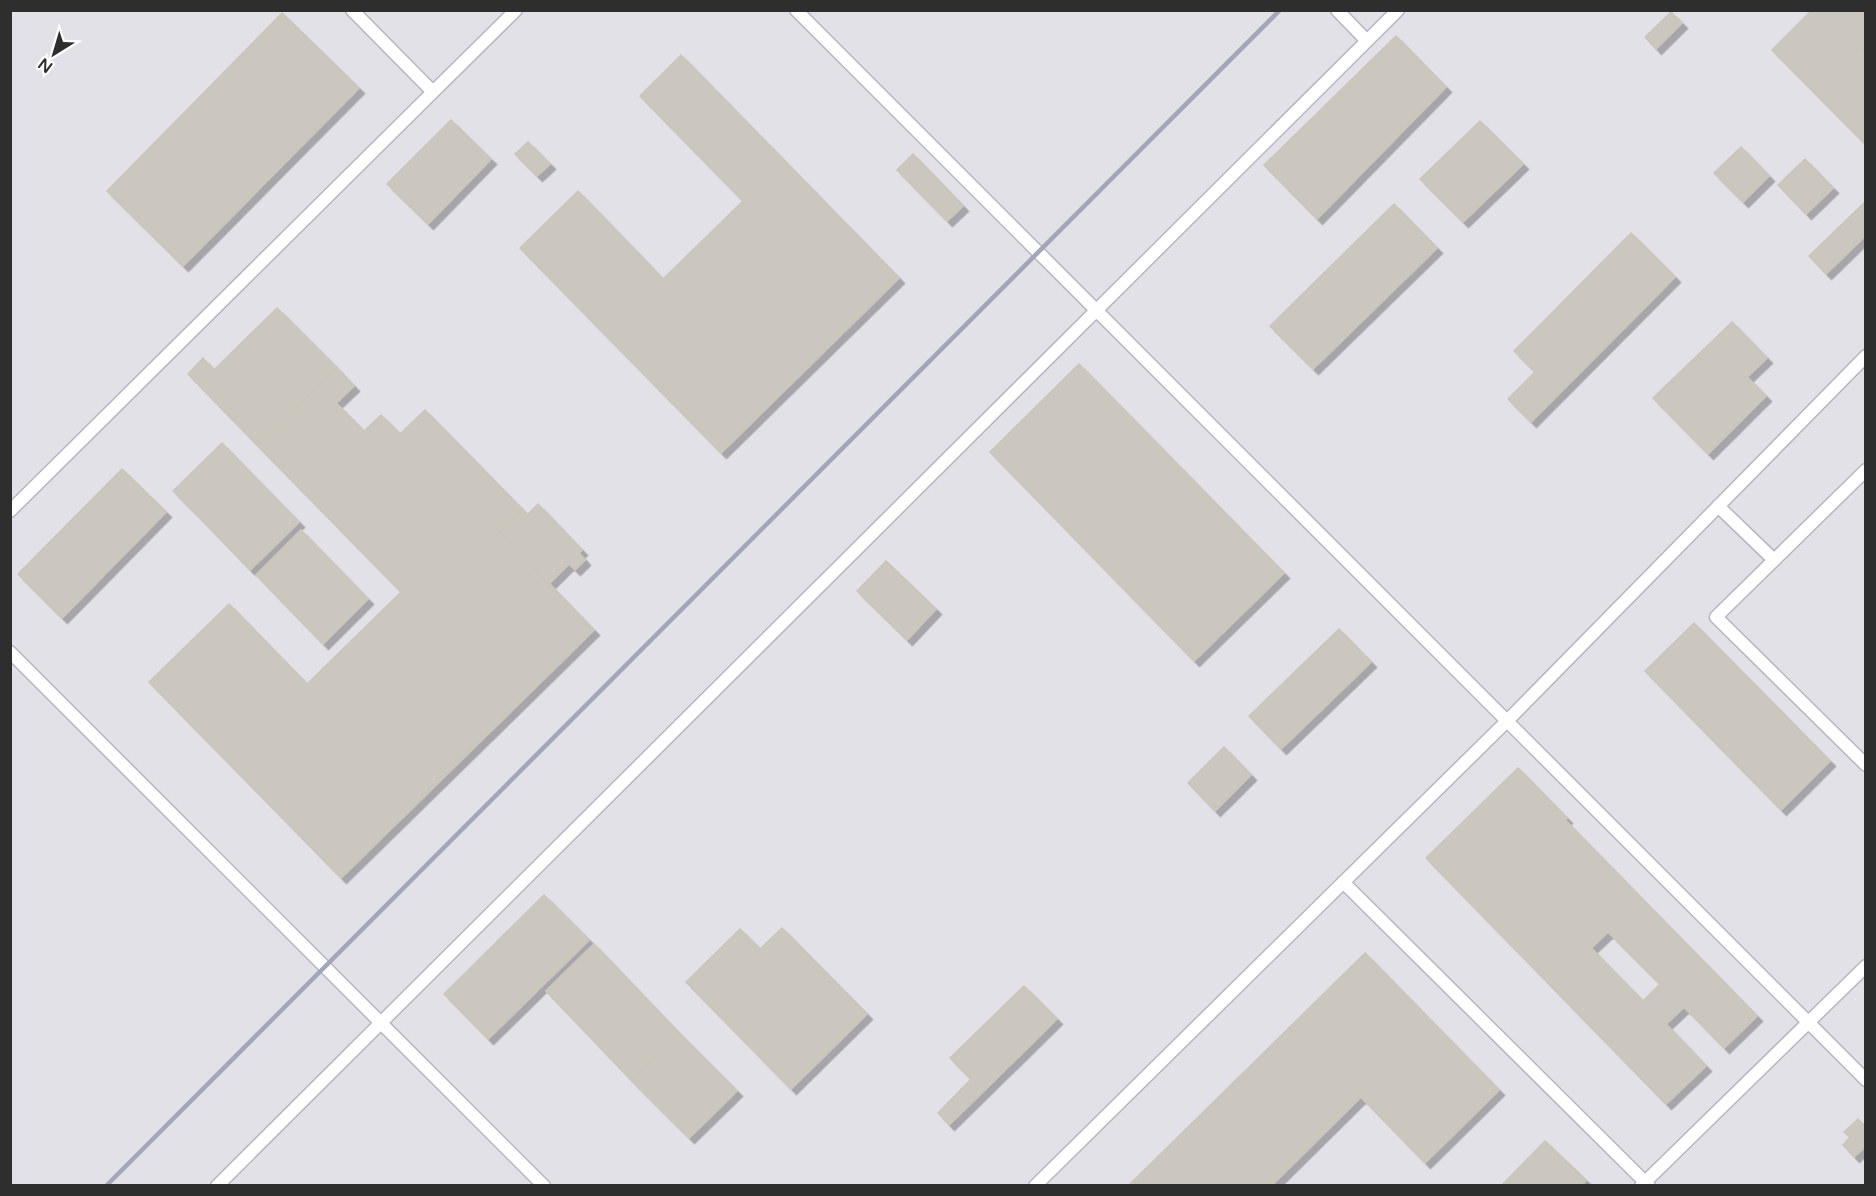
<svg xmlns="http://www.w3.org/2000/svg" width="1876" height="1196" font-family="'Varela Round',sans-serif">
  <defs>
    <filter id="shadow"><feDropShadow dx="5.5" dy="5.5" stdDeviation="0" flood-color="#0004"/></filter>
  </defs>
  <rect width="100%" height="100%" fill="#efe9e1"/>
  <path fill="#e3e1e8" d="M 11,11 L 1865,11 L 1865,1185 L 11,1185 Z"/>
  <path fill="#cbc7bf" stroke="#cbc5ba" stroke-width="1.5" fill-rule="evenodd" filter="url(#shadow)" d="M 1812,10 L 1866,10 L 1866,46 L 1862,50 L 1866,53 L 1866,145 L 1772,50 Z
    M 1671,12 L 1682,23 L 1656,49 L 1645,37 Z
    M 282,13 L 359,88 L 183,266 L 107,191 Z
    M 1396,36 L 1446,87 L 1317,219 L 1264,165 Z
    M 681,55 L 899,278 L 721,453 L 520,248 L 578,191 L 663,279 L 743,201 L 640,96 Z
    M 451,120 L 491,159 L 428,224 L 387,184 Z
    M 1480,121 L 1523,164 L 1463,222 L 1420,179 Z
    M 528,142 L 550,164 L 537,176 L 515,154 Z
    M 1741,147 L 1769,176 L 1743,202 L 1714,173 Z
    M 913,154 L 963,206 L 947,221 L 897,170 Z
    M 1805,159 L 1833,188 L 1806,214 L 1778,185 Z
    M 1866,201 L 1866,235 L 1826,274 L 1809,256 Z
    M 1394,204 L 1437,248 L 1313,369 L 1270,326 Z
    M 1631,233 L 1675,277 L 1531,422 L 1508,399 L 1535,372 L 1514,351 Z
    M 277,308 L 337,368 L 258,446 L 188,374 L 203,358 L 214,370 Z
    M 1732,322 L 1767,358 L 1747,377 L 1766,396 L 1708,454 L 1653,398 Z
    M 1079,364 L 1284,573 L 1194,661 L 990,452 Z
    M 337,368 L 354,386 L 336,403 L 364,431 L 381,415 L 400,434 L 425,410 L 523,510 L 499,532 L 594,630 L 341,878 L 149,682 L 229,604 L 307,684 L 401,592 L 258,446 Z
    M 222,443 L 246,468 L 198,516 L 173,491 Z
    M 246,468 L 299,522 L 250,570 L 198,516 Z
    M 122,469 L 166,512 L 62,618 L 18,574 Z
    M 538,504 L 582,550 L 579,553 L 585,560 L 575,570 L 569,564 L 549,584 L 499,532 L 523,510 L 527,515 Z
    M 301,530 L 368,599 L 323,644 L 256,575 Z
    M 886,561 L 936,609 L 907,640 L 857,591 Z
    M 1694,623 L 1830,761 L 1781,810 L 1645,671 Z
    M 1339,629 L 1371,662 L 1281,749 L 1249,716 Z
    M 1224,747 L 1251,775 L 1215,811 L 1188,783 Z
    M 1518,768 L 1567,818 L 1565,820 L 1757,1016 L 1724,1048 L 1684,1007 L 1666,1024 L 1706,1066 L 1666,1104 L 1426,858 ZM 1608,932 L 1660,984 L 1643,1001 L 1591,948 Z
    M 544,895 L 589,940 L 488,1039 L 444,994 Z
    M 782,928 L 867,1014 L 791,1089 L 686,982 L 740,929 L 760,949 Z
    M 594,944 L 679,1033 L 631,1080 L 546,991 Z
    M 1365,953 L 1499,1090 L 1425,1163 L 1361,1097 L 1271,1186 L 1128,1186 Z
    M 1024,986 L 1057,1019 L 949,1125 L 938,1113 L 971,1079 L 950,1058 Z
    M 679,1033 L 737,1091 L 689,1138 L 631,1080 Z
    M 1858,1119 L 1866,1127 L 1866,1146 L 1854,1157 L 1843,1145 L 1850,1137 L 1844,1132 Z
    M 1545,1141 L 1586,1180 L 1581,1186 L 1501,1186 Z"/>
  <g fill="none" stroke-linecap="round" stroke-linejoin="round">
    <g stroke="#b4b7c1" stroke-width="15">
      <path id="service" d="M 352,10 L 433,92 L 516,10
        M 796,10 L 1866,1080
        M 1337,10 L 1367,41
        M 1866,470 L 1716,617 L 1866,765
        M 1718,506 L 1774,560
        M 10,511 L 433,92
        M 10,652 L 544,1186
        M 1343,882 L 1649,1186
        M 217,1186 L 1398,10
        M 1035,1186 L 1507,721 L 1866,356
        M 1641,1186 L 1866,966"/>
    </g>
    <use href="#service" stroke="#fff" stroke-width="12"/>
    <path stroke="#a3a6b8" stroke-width="4.5" d="M 106,1186 L 1280,10"/>
  </g>
  <rect width="1876" height="1196" fill="none" stroke="#2e2e2e" stroke-width="24"/>
  <g transform="translate(54 54) rotate(217)" stroke="#ffffff" stroke-width="4.5" paint-order="stroke">
  <path d="M0-4.5L10 22L0 15L-10 22Z" fill="#2e2e2e"/>
  <text y="-9" font-size="16" font-weight="bold" text-anchor="middle" fill="#2e2e2e">N</text>
  </g>
</svg>
